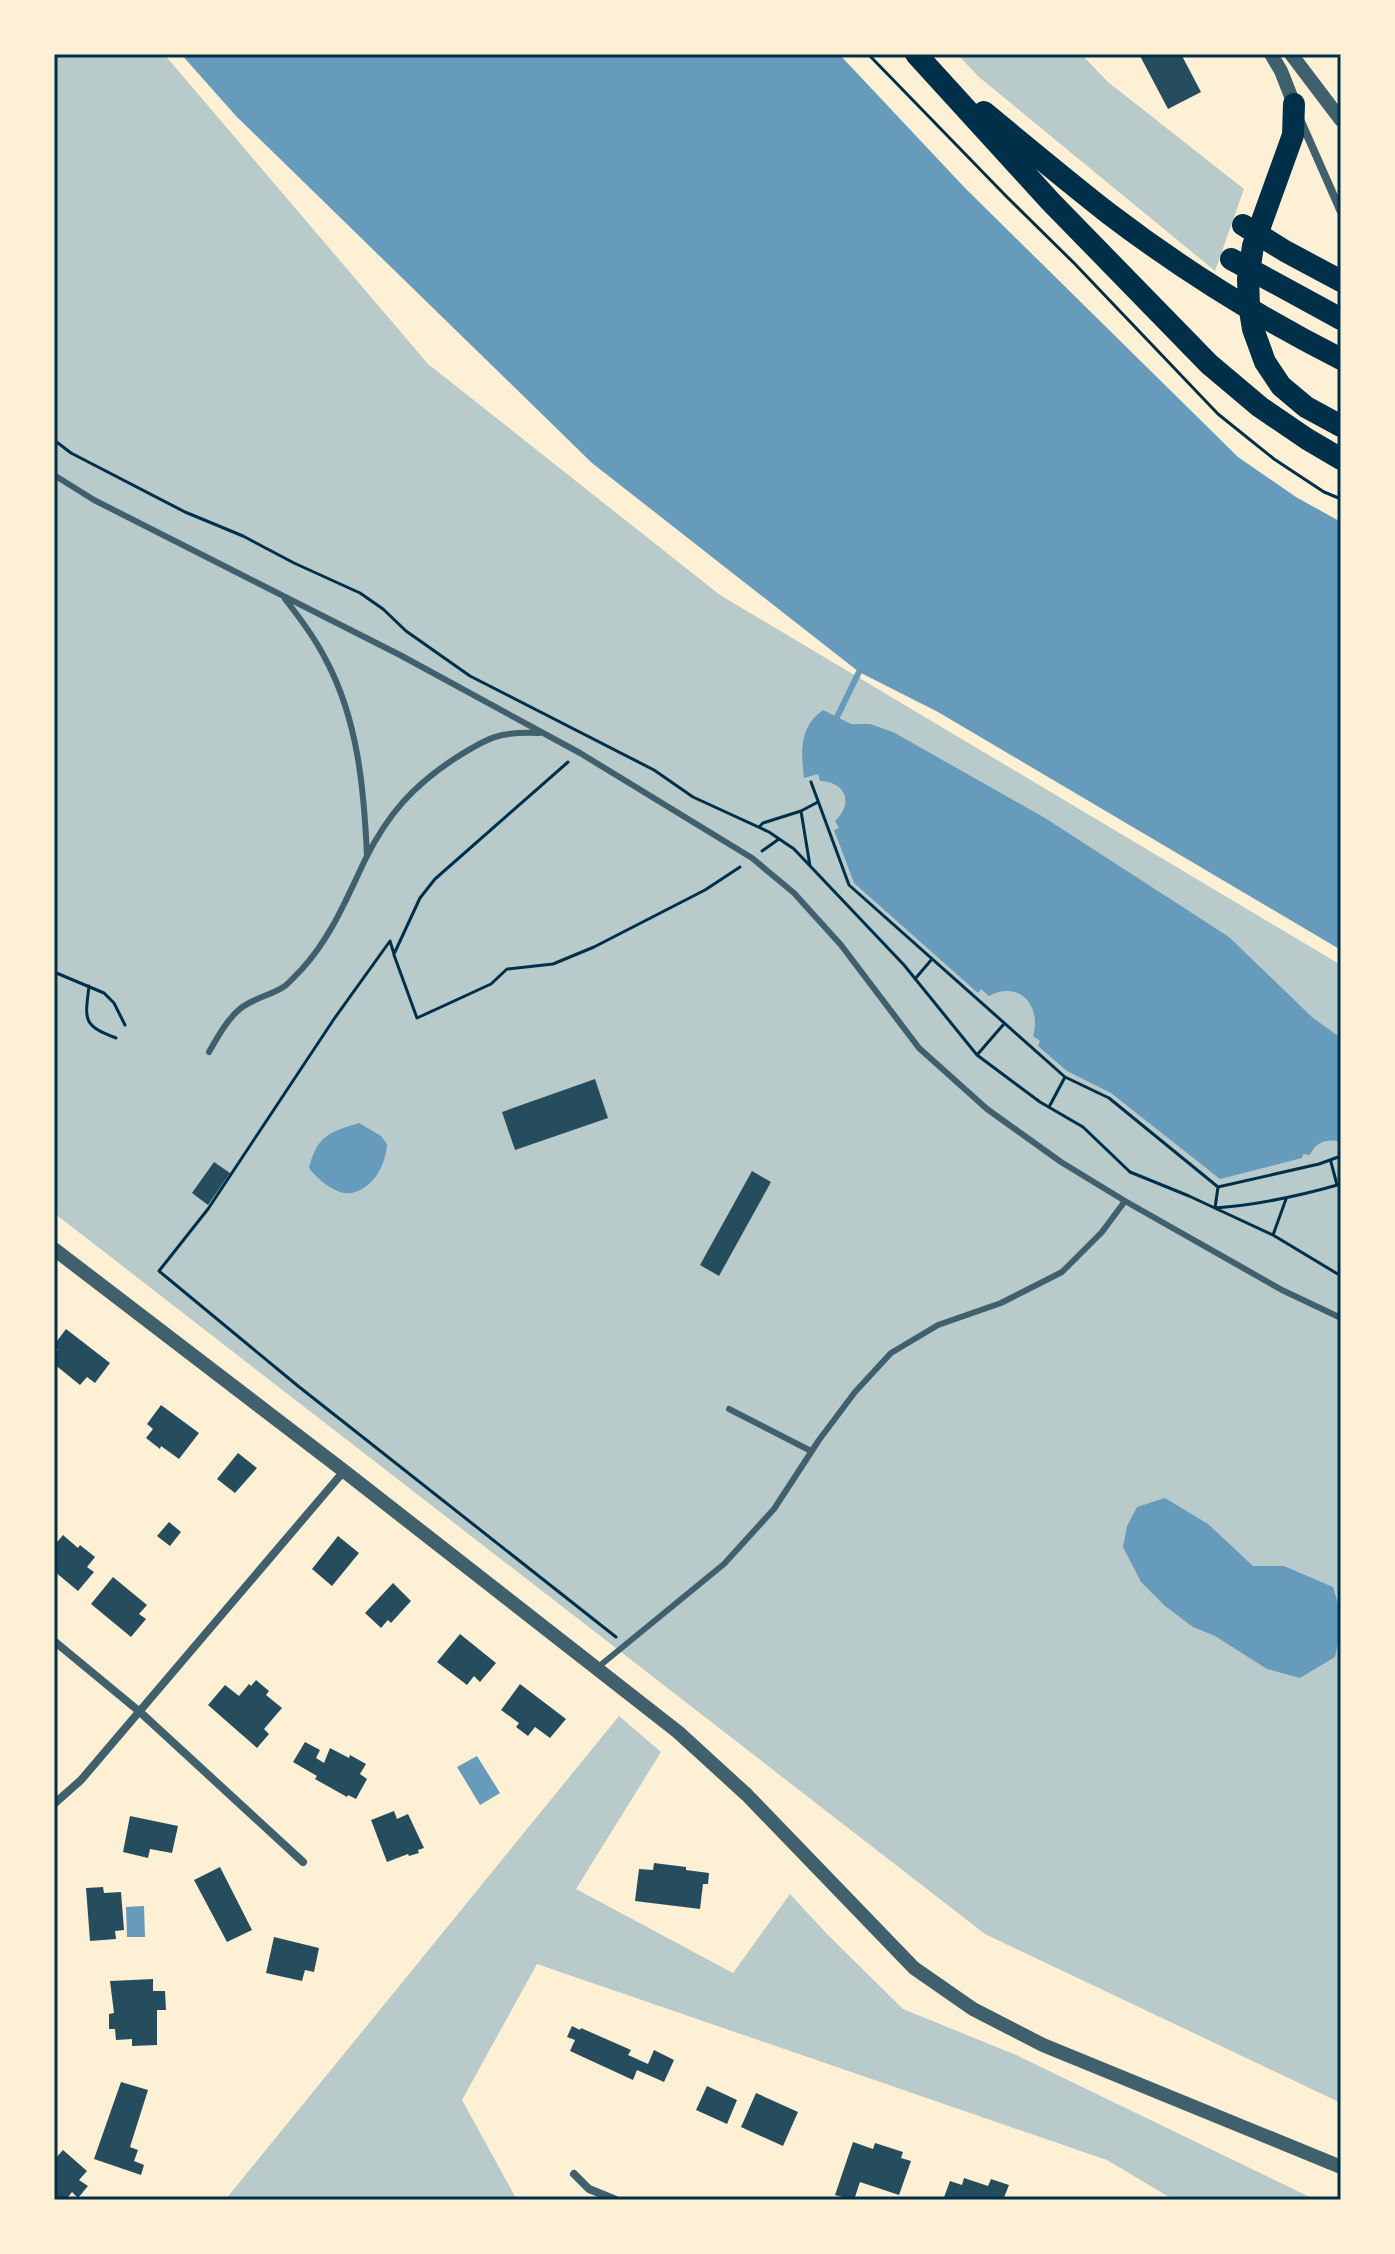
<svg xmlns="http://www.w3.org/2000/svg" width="1395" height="2254" font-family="Arial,sans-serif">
  <rect width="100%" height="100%" fill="#fdf0d5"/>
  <path fill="#b9caca" d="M 54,54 L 164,54 L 428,364 L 720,595 L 1341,965 L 1341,2103 L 985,1934 L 54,1213 Z
    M 957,54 L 1081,54 L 1108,82 L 1244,189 L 1215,271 L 979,77 Z
    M 619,1716 L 661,1752 L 576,1889 L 733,1973 L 790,1894 L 827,1934 L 903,2009 L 1016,2055 L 1316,2200 L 1174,2200 L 1107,2160 L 537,1964 L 462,2100 L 517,2200 L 225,2200 Z"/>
  <path fill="#669bbc" d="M 181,54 L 839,54 L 965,188 L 1238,457 L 1296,497 L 1341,522 L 1341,950 L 938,712 L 859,672 L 592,463 L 236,116 Z
    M 823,710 L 851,724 L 870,724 L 893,732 L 1045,818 L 1229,937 L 1313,1018 L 1341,1038 L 1341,1142 C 1327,1138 1316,1142 1310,1155 L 1303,1154 L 1302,1158 L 1220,1179 L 1111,1093 L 1067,1071 L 1038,1046 L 1040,1041 L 1033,1036 C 1042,1005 1019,980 989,996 L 981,989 L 978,993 L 854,883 L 834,830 L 839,828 L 835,821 C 854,803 846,782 820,781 L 818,774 L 804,778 C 801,752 799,727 823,710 Z
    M 359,1123 L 381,1136 L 387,1144 C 386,1164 374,1188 352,1193 C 337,1196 317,1179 309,1168 C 317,1136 329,1132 359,1123 Z
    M 1165,1498 L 1208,1524 L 1253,1566 L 1284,1566 L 1333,1587 C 1343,1618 1342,1625 1335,1657 L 1300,1678 L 1267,1669 L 1215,1636 L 1193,1627 L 1165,1606 L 1141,1582 L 1123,1547 L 1127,1526 L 1137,1507 Z
    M 477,1756 L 500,1793 L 480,1805 L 457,1767 Z
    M 144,1906 L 145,1937 L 127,1937 L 126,1907 Z"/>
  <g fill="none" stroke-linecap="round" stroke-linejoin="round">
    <path stroke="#669bbc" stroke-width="6" d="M 837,717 L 859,672"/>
  </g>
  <path fill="#264d5e" d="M 1139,54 L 1181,54 L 1201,92 L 1168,109 Z
    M 595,1079 L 608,1118 L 515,1150 L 502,1112 Z
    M 214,1162 L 230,1173 L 208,1205 L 192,1193 Z
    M 752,1171 L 771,1182 L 719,1276 L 700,1265 Z
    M 66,1329 L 110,1363 L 95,1383 L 87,1377 L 80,1385 L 54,1364 L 54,1356 L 58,1350 L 54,1345 Z
    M 161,1405 L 199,1433 L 179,1459 L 161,1446 L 160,1449 L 146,1438 L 153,1429 L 147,1424 Z
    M 238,1453 L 257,1468 L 235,1493 L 217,1479 Z
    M 169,1522 L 181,1532 L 170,1546 L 157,1536 Z
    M 63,1535 L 78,1548 L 80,1545 L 95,1557 L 87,1567 L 94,1572 L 78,1591 L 54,1571 L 54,1546 Z
    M 338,1536 L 359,1553 L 332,1586 L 312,1569 Z
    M 113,1577 L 147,1605 L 139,1614 L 146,1619 L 131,1637 L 91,1604 Z
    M 393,1583 L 411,1601 L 391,1623 L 388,1620 L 381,1628 L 365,1613 Z
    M 460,1634 L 496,1663 L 480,1682 L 474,1676 L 467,1685 L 437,1662 Z
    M 256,1680 L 269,1691 L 266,1695 L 282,1708 L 264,1729 L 269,1734 L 257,1748 L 208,1705 L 225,1685 L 239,1696 L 249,1684 L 251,1686 Z
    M 520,1684 L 566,1719 L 550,1738 L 535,1727 L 528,1736 L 516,1727 L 519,1723 L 501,1710 Z
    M 305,1742 L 320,1750 L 316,1758 L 324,1763 L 330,1748 L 349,1758 L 350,1755 L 366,1764 L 360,1774 L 367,1779 L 356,1799 L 348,1795 L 347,1797 L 315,1779 L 317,1776 L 293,1762 Z
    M 394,1811 L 397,1819 L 408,1814 L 424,1848 L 418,1850 L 419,1853 L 409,1856 L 408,1854 L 387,1862 L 371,1820 Z
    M 130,1816 L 178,1826 L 172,1853 L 150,1849 L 148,1858 L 123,1852 Z
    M 654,1863 L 686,1867 L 686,1870 L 709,1873 L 708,1884 L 703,1884 L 700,1909 L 635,1901 L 639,1869 L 653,1870 Z
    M 220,1867 L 252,1930 L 227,1942 L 194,1880 Z
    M 103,1887 L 104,1893 L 121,1892 L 124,1930 L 115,1931 L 116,1939 L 90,1941 L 86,1888 Z
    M 274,1937 L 319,1948 L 314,1972 L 305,1970 L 302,1981 L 266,1973 Z
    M 153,1979 L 153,1991 L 165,1991 L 166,2010 L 157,2010 L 157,2045 L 132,2046 L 132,2039 L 116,2040 L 115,2029 L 109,2029 L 109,2014 L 114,2013 L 110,1981 Z
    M 572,2026 L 580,2030 L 581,2028 L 631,2050 L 628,2055 L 648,2064 L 654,2050 L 674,2060 L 664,2082 L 637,2070 L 633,2080 L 570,2051 L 575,2040 L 567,2037 Z
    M 121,2082 L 148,2090 L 130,2147 L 138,2150 L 134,2161 L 144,2165 L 141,2175 L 94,2159 Z
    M 707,2086 L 737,2100 L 727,2124 L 696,2110 Z
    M 756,2093 L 798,2112 L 783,2146 L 741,2127 Z
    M 853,2142 L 873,2149 L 875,2143 L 903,2152 L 901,2158 L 911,2161 L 899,2195 L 860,2182 L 854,2200 L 835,2195 Z
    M 63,2150 L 87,2171 L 79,2180 L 88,2186 L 78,2198 L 72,2192 L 66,2200 L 54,2200 L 54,2160 Z
    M 964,2178 L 988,2186 L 991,2179 L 1009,2185 L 1003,2200 L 943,2200 L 950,2181 L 962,2185 Z"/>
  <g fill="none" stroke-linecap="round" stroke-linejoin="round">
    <path stroke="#003049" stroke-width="3" d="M 868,54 L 1006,196 L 1075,264 L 1218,414 L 1274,459 L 1324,492 L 1341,499
      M 54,440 L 71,453 L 185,512 L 243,536 L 294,563 L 360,593 L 383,609 L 406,631 L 470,676 L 654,770 L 693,797 L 769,832 L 794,849 L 904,965 L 977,1055 L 1040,1102 L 1083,1127 L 1130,1172 L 1189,1196 L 1273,1235 L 1341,1276
      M 568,762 L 435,879 L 420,898 L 394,954 L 390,941 L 334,1019 L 208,1209 L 159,1271 L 298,1386 L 616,1637
      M 811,782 L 849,885 L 1065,1077 L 1109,1098 L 1218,1187 L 1319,1164 L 1341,1156
      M 801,811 L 810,866
      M 760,826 L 763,823 L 801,811 L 818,802
      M 762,851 L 779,839
      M 394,955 L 417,1018 L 491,984 L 507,969 L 553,964 L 594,947 L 705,890 L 740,867
      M 54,972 L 104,993 L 114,1003 L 125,1025
      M 915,979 L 932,959
      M 89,986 C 85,1020 82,1025 116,1038
      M 977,1055 L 1003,1025
      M 1049,1107 L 1065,1077
      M 1331,1162 L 1337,1185
      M 1218,1187 L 1215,1208 C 1258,1205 1299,1196 1341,1184
      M 1273,1235 L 1286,1199"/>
    <path stroke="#3f606c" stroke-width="6" d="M 54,475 L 94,500 L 400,655 L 580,753 L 752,858 L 794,893 L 841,945 L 919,1048 L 987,1109 L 1061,1162 L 1125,1201 L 1282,1290 L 1341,1318
      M 285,599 C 300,618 315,638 326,660 C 358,720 364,789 367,856
      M 209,1052 C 217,1038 228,1018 241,1008 C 254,998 272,995 285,986 C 291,981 297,974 302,969 C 332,936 347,897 366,858 C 388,814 413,786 454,759 C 487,738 499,731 539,733
      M 729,1409 L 811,1451
      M 597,1668 L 724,1564 L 774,1509 L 819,1440 L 855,1392 L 891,1353 L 938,1325 L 1001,1303 L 1062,1272 L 1102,1232 L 1125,1201"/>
    <path stroke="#3f606c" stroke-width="8" d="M 1300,119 L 1341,212
      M 54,1641 L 140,1712 L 303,1862
      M 54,1804 L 81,1780 L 344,1471
      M 574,2174 L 589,2189 L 616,2200"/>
    <path stroke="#3f606c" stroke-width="14" d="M 1271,54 L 1281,71 L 1294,104
      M 1291,54 L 1341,120
      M 54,1249 L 344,1471 L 678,1732 L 747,1795 L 914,1968 L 973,2009 L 1043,2045 L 1341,2167"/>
    <path stroke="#003049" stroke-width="22" d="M 916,54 L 1051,202 L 1209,364 L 1260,407 L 1307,439 L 1341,459
      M 1294,104 L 1293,135 L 1253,246 L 1248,279 L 1249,305 L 1253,329 L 1265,362 L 1281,386 L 1306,407 L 1341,426
      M 984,112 C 1025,146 1066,180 1108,213 C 1180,268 1260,318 1341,359
      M 1243,225 L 1285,251 L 1341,281
      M 1231,259 L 1341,319"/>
  </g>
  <rect width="1395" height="2254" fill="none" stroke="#fdf0d5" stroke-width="112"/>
  <rect x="56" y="56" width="1283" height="2142" fill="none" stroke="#003049" stroke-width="3"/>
</svg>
